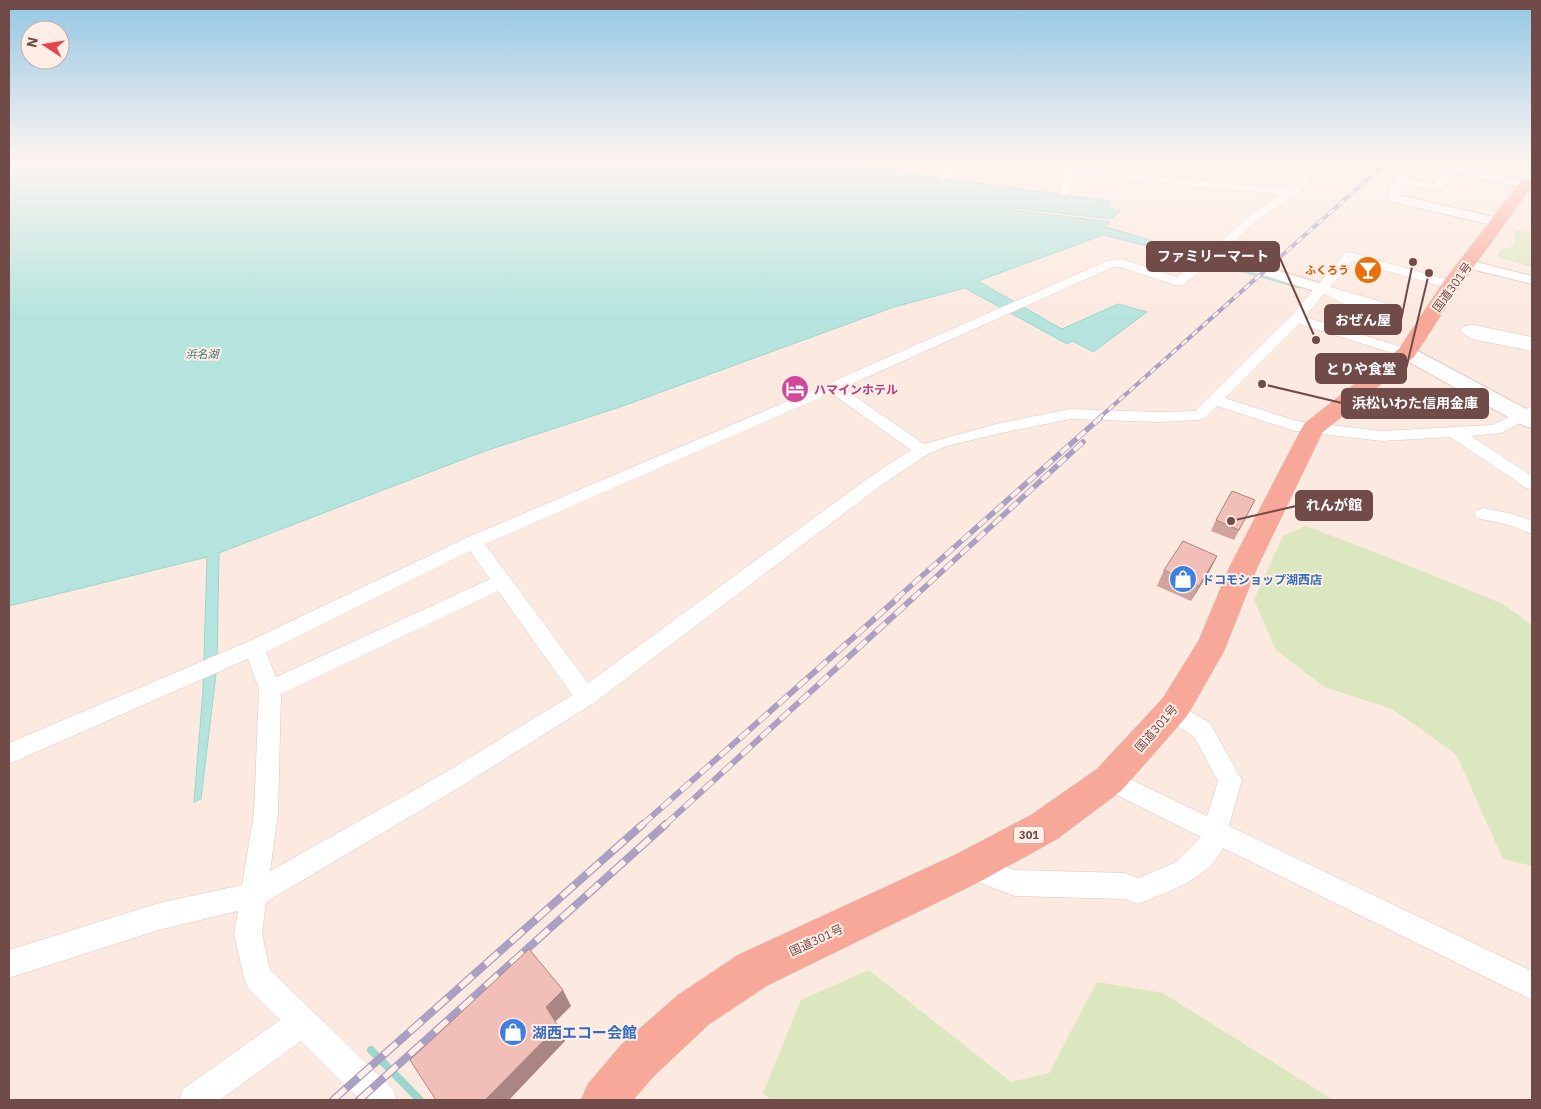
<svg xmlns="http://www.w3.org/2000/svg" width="1541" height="1109" font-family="'IBM Plex Sans','Noto Sans JP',sans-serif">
  <rect width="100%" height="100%" fill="#fce9df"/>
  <path fill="#dbe8bf" d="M 1512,228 L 1532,233 L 1532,267 L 1496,257 L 1500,251 L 1514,245 L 1516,236 Z
    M 1306,526 L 1400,562 L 1503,604 L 1532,625 L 1532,866 L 1503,859 L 1456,754 L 1392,709 L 1324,687 L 1276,650 L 1254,600 L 1283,536 Z
    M 869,970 L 1011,1082 L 1049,1073 L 1097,982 L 1163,993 L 1333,1100 L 771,1100 L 763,1093 L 801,1000 Z"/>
  <path fill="#b5e4de" stroke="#9bd6cf" d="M 9,162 L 846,162 L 941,178 L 1109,201 L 1109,208 L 1121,210 L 1112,219 L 1015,208 L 1014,210 L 1110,222 L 1106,227 L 1305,286 L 1300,288 L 1167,251 L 1103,235 L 978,281 L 1062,329 L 1118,304 L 1147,312 L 1093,352 L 1073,341 L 1067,344 L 965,288 L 894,307 L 620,407 L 485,451 L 219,553 L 217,666 L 201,799 L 194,802 L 203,690 L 207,557 L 9,606 Z"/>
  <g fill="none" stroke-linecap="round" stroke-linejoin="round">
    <path stroke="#9bd6cf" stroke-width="8" d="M 371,1050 L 420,1100"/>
    <g stroke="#e1c5bf" stroke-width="1">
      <path id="minor" d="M 951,162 L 961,162 L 949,179 L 941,179 L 940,177 Z
        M 991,162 L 1018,162 L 1068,169 L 1072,162 L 1082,162 L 1078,170 L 1290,189 L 1301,177 L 1274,165 L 1274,162 L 1289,162 L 1288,164 L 1313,176 L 1297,194 L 1256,221 L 1217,258 L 1183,285 L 1175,285 L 1120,267 L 1113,267 L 843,388 L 924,444 L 1000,423 L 1070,409 L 1160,412 L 1195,411 L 1291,316 L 1345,253 L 1349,252 L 1455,282 L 1457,285 L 1451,289 L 1352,261 L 1330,287 L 1396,306 L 1401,312 L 1399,315 C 1374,321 1346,305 1324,294 L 1305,317 L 1412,350 L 1414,353 L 1412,356 L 1402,356 L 1299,324 L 1225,398 L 1297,421 L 1382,431 L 1492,425 L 1532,406 L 1532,417 L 1501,433 L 1471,436 L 1532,476 L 1532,489 L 1526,488 L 1450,437 L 1382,441 L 1295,431 L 1217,406 L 1205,418 L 1199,420 L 1160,422 L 1070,419 L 1001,433 L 947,446 L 928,454 L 883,484 L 594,703 L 462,786 L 266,902 L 262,934 L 270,970 L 393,1089 L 397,1100 L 360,1100 L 301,1041 L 220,1100 L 179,1100 L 183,1089 L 280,1020 L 248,988 L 244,978 L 234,934 L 238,911 L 159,930 L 9,978 L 9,950 L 159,903 L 242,885 L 254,814 L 259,689 L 248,659 L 9,764 L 9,743 L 247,642 L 466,538 L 827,384 L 1107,261 L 1121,259 L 1177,277 L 1209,252 L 1248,217 L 1282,194 L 1075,175 L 1070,193 L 1065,196 L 1060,193 L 1065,174 L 996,165 ZM 831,393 L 911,450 L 871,476 L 588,683 L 485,544 ZM 470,551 L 490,579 L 276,677 L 266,652 ZM 498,591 L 572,695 L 446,772 L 270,871 L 278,814 L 281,694 Z
        M 1411,162 L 1421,162 L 1407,179 L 1434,184 L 1455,162 L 1465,162 L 1440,190 L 1403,184 L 1399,188 L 1398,200 L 1390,200 L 1389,188 Z
        M 1474,325 L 1532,337 L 1532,351 L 1471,339 L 1460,331 L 1464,326 Z
        M 1483,508 L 1513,514 L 1532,521 L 1532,534 L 1509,525 L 1477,518 L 1474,514 L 1477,510 Z
        M 1172,702 L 1180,705 L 1210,723 L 1242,780 L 1229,826 L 1532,971 L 1532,1000 L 1223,848 C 1209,879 1167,892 1138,904 L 1125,899 L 1015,896 L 961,876 L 957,867 L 961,858 L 970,855 L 1015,870 L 1125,873 L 1138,878 L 1176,862 L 1201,837 L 1101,787 L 1097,780 L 1101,773 L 1109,769 L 1207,816 L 1218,781 L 1194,737 L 1164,717 L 1161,711 L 1164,705 Z"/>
    </g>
    <g stroke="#e1c5bf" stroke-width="2">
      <path id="tertiary" d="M 1416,162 L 1439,162 L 1523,180 L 1528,171 L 1532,170 L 1532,184 L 1526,188 L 1422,166 Z
        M 1394,194 L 1502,219 L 1504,222 L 1497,226 L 1389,201 L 1388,198 L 1389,195 Z
        M 1213,251 L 1326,285 L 1329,288 L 1326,291 L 1321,293 L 1208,258 L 1206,255 L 1208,252 Z
        M 1468,260 L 1532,276 L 1532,284 L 1463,267 L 1461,264 L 1463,261 Z"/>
    </g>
    <g stroke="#e6c4bc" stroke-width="2">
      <path id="secondary" d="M 1407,347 L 1414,349 L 1532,412 L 1532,428 L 1524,426 L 1400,357 L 1397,353 L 1400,349 Z"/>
    </g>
    <g stroke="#d4c9c8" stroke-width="1">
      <path id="trunk" d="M 1526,179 L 1532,180 L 1532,190 L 1530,189 L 1459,287 L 1414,357 L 1322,433 L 1257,568 L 1224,651 L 1187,716 L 1121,791 L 1057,839 L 983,880 L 768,985 L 708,1025 L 653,1077 L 633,1100 L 581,1100 L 588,1084 L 621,1045 L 678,995 L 738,955 L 957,854 L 1031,815 L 1097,769 L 1163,698 L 1199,640 L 1229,568 L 1304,424 L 1399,349 L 1444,281 L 1521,181 Z"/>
    </g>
    <use href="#minor" fill="#fff" fill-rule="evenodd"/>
    <use href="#tertiary" fill="#fff" fill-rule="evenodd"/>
    <use href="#secondary" fill="#fff" fill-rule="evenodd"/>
    <use href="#trunk" fill="#f8a898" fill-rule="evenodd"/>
    <g stroke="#a9a0c4" stroke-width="4">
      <path id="rail-far3" d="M 1098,419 L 1387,162"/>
    </g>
    <g stroke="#a9a0c4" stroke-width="5.5">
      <path id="rail-far2" d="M 896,599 L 1100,418
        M 912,599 L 1083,442"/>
    </g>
    <g stroke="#a9a0c4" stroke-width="6">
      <path id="rail-far1" d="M 642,825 L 898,598
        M 665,825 L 913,598"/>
    </g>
    <g stroke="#a9a0c4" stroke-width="8">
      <path id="rail" d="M 333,1100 L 643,824
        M 359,1100 L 666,824"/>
    </g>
    <use href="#rail-far3" stroke="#ffeee5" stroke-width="2.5" stroke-dasharray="7" stroke-linecap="butt"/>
    <use href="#rail-far2" stroke="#ffeee5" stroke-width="4" stroke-dasharray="11" stroke-linecap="butt"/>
    <use href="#rail-far1" stroke="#ffeee5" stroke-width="4.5" stroke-dasharray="13" stroke-linecap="butt"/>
    <use href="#rail" stroke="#ffeee5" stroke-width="5.5" stroke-dasharray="17" stroke-linecap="butt"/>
  </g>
  <path fill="#cfa49e" d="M 1255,500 L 1234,540 L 1211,531 L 1216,520 Z
    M 1217,556 L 1209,572 L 1191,601 L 1157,586 L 1164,570 Z"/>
  <path fill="#a98681" d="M 1217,556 L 1209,572 L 1191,601 L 1199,586 Z
    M 563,990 L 571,1006 L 554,1023 L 546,1007 Z
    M 558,1026 L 565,1041 L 509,1100 L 485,1100 Z"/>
  <path fill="#f1bfb8" stroke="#a98681" d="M 1232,491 L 1255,500 L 1239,530 L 1216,520 Z
    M 1183,541 L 1217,556 L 1199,586 L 1164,570 Z
    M 529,949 L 563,990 L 546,1007 L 558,1026 L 485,1100 L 436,1100 L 410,1060 Z"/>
  <linearGradient id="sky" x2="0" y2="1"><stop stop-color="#93c7e4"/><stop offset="0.51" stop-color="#fef5f1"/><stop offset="1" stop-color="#fef5f1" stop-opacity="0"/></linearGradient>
  <rect width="1541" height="317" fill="url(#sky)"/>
  <defs>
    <g id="bar-disc" transform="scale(1.4375)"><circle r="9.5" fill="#e8710a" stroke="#ffeee5"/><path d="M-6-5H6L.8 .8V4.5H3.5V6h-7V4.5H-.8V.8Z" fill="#fff"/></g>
    <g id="hotel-disc" transform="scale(1.4375)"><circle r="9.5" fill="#d1479c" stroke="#ffeee5"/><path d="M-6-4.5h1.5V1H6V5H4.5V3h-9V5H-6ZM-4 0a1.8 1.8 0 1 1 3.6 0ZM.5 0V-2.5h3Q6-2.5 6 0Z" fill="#fff"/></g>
    <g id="shop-disc" transform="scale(1.4375)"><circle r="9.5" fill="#3f7fe0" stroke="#ffeee5"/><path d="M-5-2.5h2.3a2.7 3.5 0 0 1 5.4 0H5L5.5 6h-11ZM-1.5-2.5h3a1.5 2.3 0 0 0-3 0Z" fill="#fff"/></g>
  </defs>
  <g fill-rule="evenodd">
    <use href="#bar-disc" x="1368" y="270"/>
    <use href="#hotel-disc" x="795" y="389"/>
    <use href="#shop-disc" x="1183" y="579"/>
    <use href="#shop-disc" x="513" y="1032"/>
  </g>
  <g text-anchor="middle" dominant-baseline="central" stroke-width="4" stroke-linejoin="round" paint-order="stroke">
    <g font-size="11" font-weight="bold" fill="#c56008" stroke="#ffeee5" text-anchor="end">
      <text x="1349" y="270">ふくろう</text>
    </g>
    <g font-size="11" font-style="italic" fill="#3c7772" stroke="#ffeee5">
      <text x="202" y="354">浜名湖</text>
    </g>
    <rect fill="#ffeee5" stroke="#9c7c77" stroke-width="1" x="1014" y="826.5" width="30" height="17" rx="4"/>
    <g font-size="11" font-weight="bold" fill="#714b48">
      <text x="1029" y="835">301</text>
    </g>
    <g font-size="12" fill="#714b48" stroke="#ffeee5">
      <text transform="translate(1452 287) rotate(-54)">国道301号</text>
      <text transform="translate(1156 728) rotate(-49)">国道301号</text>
      <text transform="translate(816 940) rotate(-25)">国道301号</text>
    </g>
    <g font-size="12" font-weight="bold" fill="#b23c85" stroke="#ffeee5" text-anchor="start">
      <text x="814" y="389">ハマインホテル</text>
    </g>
    <g font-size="12" font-weight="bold" fill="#366cbe" stroke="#ffeee5" text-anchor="start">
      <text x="1202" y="579">ドコモショップ湖西店</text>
    </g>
    <g font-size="15" font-weight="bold" fill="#366cbe" stroke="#ffeee5" text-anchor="start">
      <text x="532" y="1032">湖西エコー会館</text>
    </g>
  </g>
  <path fill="none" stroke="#714b48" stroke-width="2" d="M1316 340L1279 256M1413 262L1401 320M1429 273L1406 369M1262 384L1342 403M1231 521L1296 506"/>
  <g fill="#714b48" stroke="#ffeee5" stroke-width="2">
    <circle cx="1316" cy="340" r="5"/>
    <circle cx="1413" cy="262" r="5"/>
    <circle cx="1429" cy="273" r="5"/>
    <circle cx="1262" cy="384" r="5"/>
    <circle cx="1231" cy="521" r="5"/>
  </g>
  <g fill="#714b48" stroke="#714b48" stroke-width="2">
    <rect x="1147" y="242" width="132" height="29" rx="5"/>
    <rect x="1325" y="305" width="76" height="29" rx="5"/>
    <rect x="1316" y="354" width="90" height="29" rx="5"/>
    <rect x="1342" y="389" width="146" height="29" rx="5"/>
    <rect x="1296" y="491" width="76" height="29" rx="5"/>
  </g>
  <g font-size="14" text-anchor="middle" font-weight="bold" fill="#fff">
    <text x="1213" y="261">ファミリーマート</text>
    <text x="1363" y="325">おぜん屋</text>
    <text x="1361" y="374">とりや食堂</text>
    <text x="1415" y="408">浜松いわた信用金庫</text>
    <text x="1334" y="510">れんが館</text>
  </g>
  <rect width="1541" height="1109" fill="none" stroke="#714b48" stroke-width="20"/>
  <g transform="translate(45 45) rotate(282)"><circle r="24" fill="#ffeee5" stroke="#c6ada6"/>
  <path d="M0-4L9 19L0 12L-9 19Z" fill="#e5454c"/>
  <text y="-8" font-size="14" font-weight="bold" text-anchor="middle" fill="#714b48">N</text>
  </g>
</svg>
